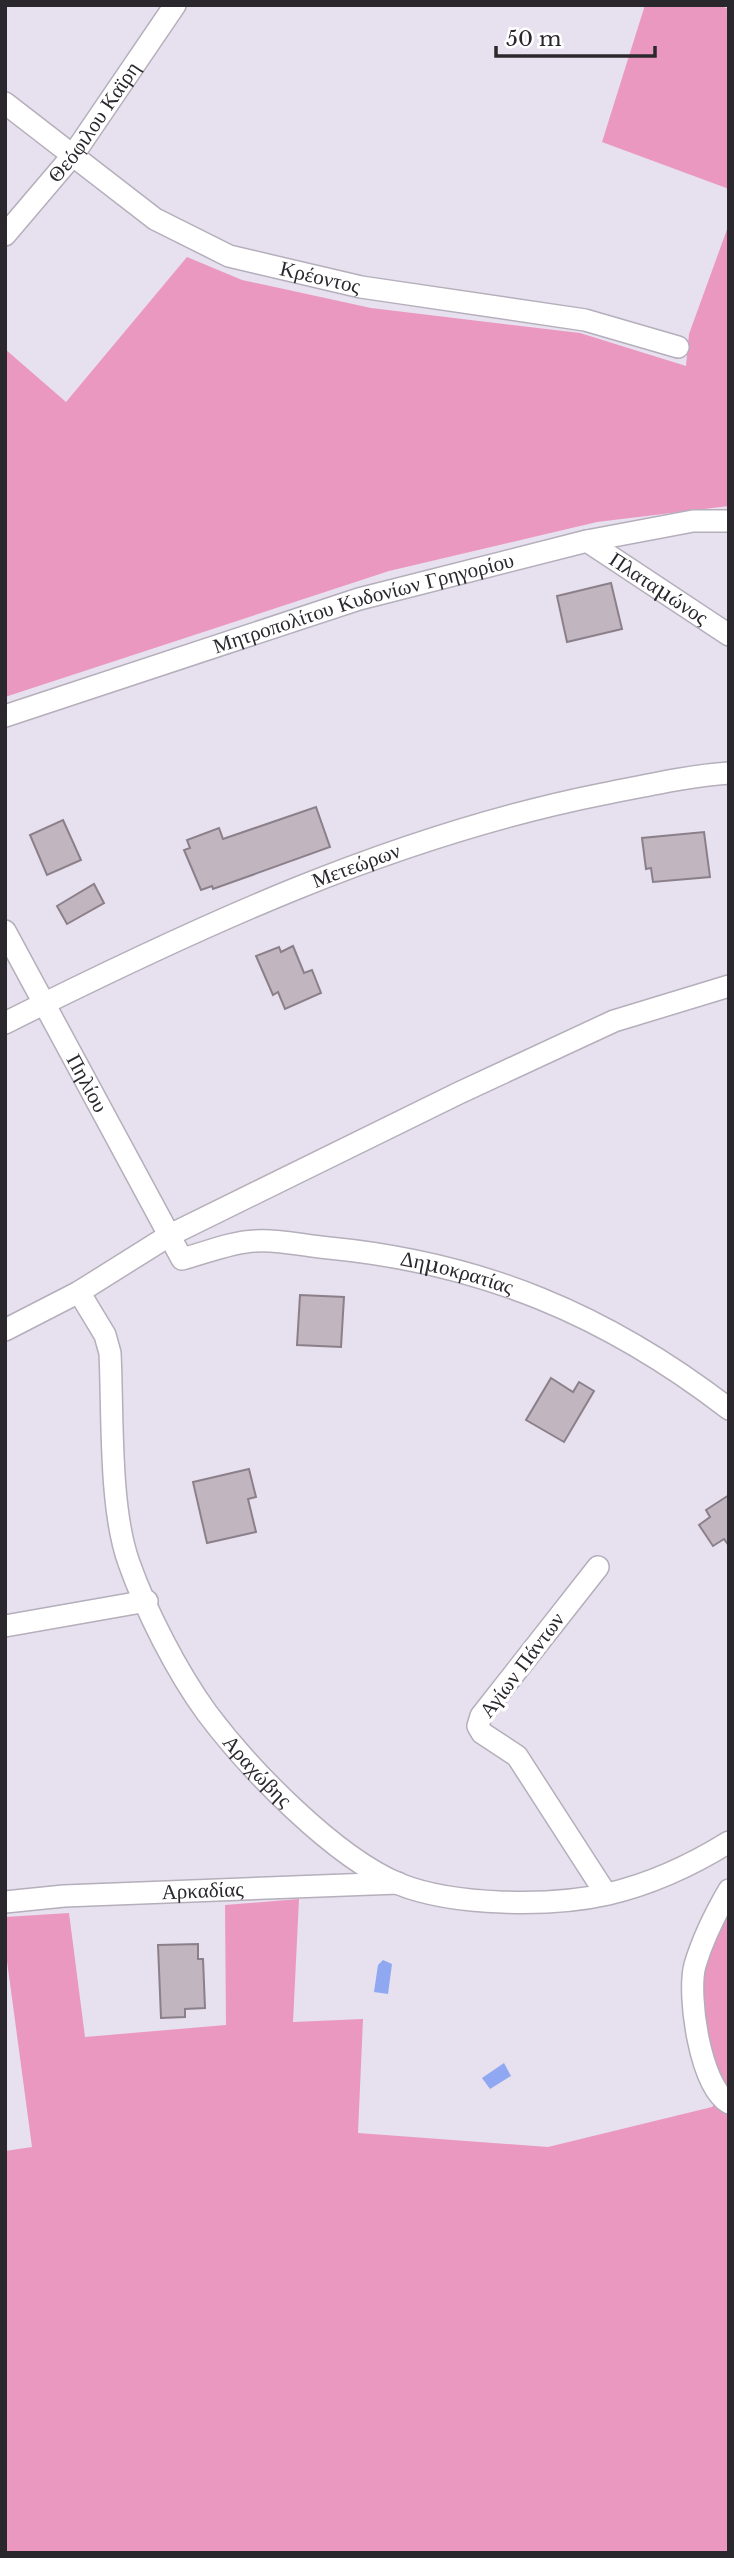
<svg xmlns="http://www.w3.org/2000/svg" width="734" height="2558" font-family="'Libre Baskerville',serif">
  <rect width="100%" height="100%" fill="#e7e0ee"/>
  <path fill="#ea98bf" d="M 645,5 L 718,5 L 729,9 L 729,189 L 602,142 Z
    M 729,224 L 729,506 L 597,522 L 389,571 L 5,697 L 5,349 L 66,402 L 187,257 L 242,280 L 371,308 L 580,333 L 686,366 L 689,334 Z
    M 299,1899 L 293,2022 L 363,2019 L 358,2133 L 548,2147 L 712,2107 L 727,2091 L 708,2055 L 701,2022 L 701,1966 L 729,1905 L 729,2553 L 5,2553 L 5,2151 L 32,2147 L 5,1946 L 5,1917 L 69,1913 L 85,2037 L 226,2025 L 225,1905 Z"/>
  <path fill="#8fa8f1" d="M 383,1960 L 392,1964 L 388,1994 L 374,1992 L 378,1965 Z
    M 504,2063 L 511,2076 L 490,2089 L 482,2078 Z"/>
  <path fill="#c1b5bf" stroke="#8b808a" stroke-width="2" d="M 611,583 L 622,629 L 567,642 L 557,596 Z
    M 316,807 L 330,847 L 213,889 L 212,886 L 201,890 L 184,850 L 190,848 L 187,840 L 219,828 L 223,839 Z
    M 63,820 L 81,860 L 47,875 L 30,835 Z
    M 704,832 L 710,877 L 653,882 L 651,868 L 646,869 L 642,838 Z
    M 94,884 L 104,903 L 67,924 L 57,906 Z
    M 293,946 L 304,973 L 312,970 L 321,993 L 285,1009 L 278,992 L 273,995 L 256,956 L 279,947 L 281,952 Z
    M 300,1295 L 344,1297 L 341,1347 L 297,1345 Z
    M 551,1378 L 573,1392 L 579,1382 L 594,1391 L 564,1442 L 526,1420 Z
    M 249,1469 L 256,1497 L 248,1499 L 256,1532 L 207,1543 L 193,1482 Z
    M 729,1495 L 729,1546 L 724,1539 L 713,1546 L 699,1525 L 710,1517 L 706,1510 Z
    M 198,1944 L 198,1959 L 203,1959 L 205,2008 L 185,2009 L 185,2017 L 161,2018 L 158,1945 Z"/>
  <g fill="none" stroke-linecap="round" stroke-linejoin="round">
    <g stroke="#b5aebb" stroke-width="24">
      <g id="minor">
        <path id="s1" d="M 5,103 L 155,219 L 229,256 L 361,287 L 585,320 L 678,347"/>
        <path id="s2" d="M 5,235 L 73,155 L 175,5"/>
        <path id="s3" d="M 587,541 L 729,635"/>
        <path id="s4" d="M 5,716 L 359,599 L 587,541 L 693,521 L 729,521"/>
        <path id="s5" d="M 5,931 L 182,1259 C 205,1253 231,1242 255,1241 C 278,1239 305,1246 329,1248 C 483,1263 607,1315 729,1409"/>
        <path id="s6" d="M 5,1023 C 197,927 392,836 603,794 C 645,786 686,776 729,773"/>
        <path id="s7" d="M 79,1292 L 105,1335 L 110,1353 C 113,1414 109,1508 129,1563 C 146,1611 177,1672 207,1713 C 249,1769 334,1857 399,1884 C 454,1906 551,1907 608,1894 C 651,1884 692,1865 729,1842"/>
        <path d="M 5,1330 L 79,1292 L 170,1235 L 459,1093 L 614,1021 L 729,986"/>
        <path d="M 598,1567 L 481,1716 L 478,1726 L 482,1733 L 517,1756 L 606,1894"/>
        <path d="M 5,1626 L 147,1601"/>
        <path d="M 729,1890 C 715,1914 703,1938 695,1965 C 687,1995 700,2086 729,2103"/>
        <path id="s8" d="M 5,1902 L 64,1896 L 398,1883"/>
      </g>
    </g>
    <use href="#minor" stroke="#fff" stroke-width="21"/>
  </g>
  <g text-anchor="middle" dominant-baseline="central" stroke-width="7" stroke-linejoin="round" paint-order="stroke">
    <g font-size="21" fill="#2b282d" stroke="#fff">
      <text stroke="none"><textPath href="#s2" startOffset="144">Θεόφιλου Καϊρη</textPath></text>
      <text stroke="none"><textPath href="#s1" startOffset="366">Κρέοντος</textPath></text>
      <text stroke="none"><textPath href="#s3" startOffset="86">Πλαταμώνος</textPath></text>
      <text stroke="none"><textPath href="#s4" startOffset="376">Μητροπολίτου Κυδονίων Γρηγορίου</textPath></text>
      <text stroke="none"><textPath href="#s6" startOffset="385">Μετεώρων</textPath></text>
      <text stroke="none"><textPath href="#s5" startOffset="173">Πηλίου</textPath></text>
      <text stroke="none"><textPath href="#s5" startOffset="653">Δημοκρατίας</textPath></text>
      <text transform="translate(522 1665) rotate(-53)">Αγίων Πάντων</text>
      <text stroke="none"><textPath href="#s7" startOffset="527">Αραχώβης</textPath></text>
      <text stroke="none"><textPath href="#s8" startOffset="198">Αρκαδίας</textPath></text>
    </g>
  </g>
  <rect width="734" height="2558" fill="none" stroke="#2b282d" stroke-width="14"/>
  <path d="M496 46v10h159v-10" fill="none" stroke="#2b282d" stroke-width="3.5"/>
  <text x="506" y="46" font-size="21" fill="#2b282d" stroke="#ffffff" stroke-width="5" paint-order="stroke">50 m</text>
</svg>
